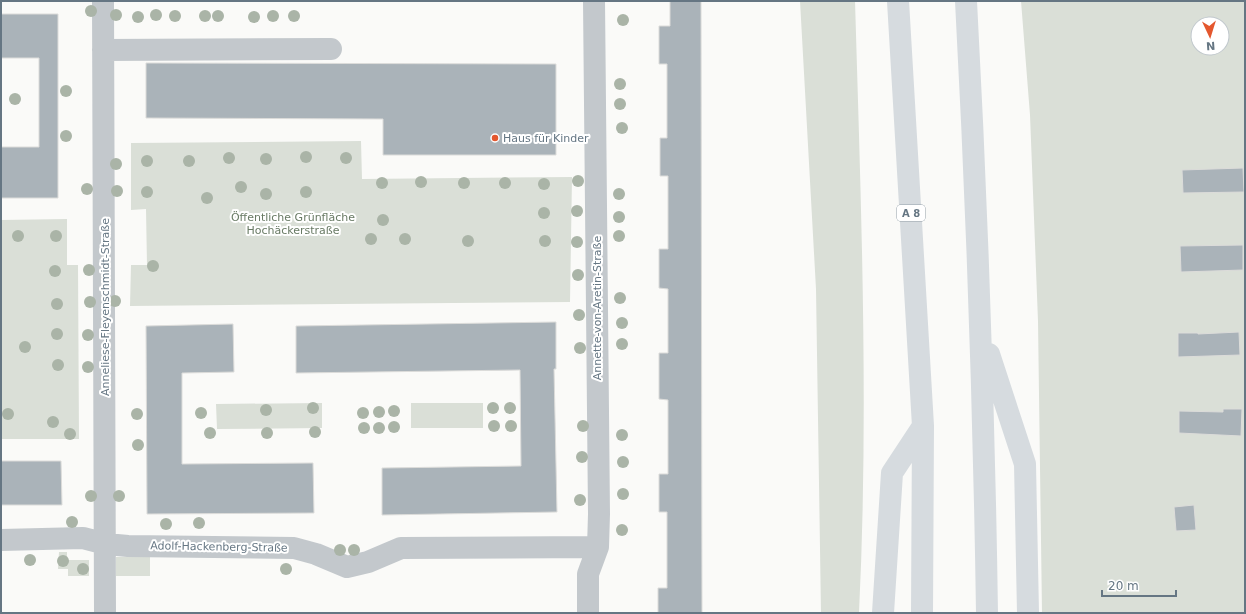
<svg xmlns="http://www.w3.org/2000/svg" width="1246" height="614" font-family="'DejaVu Sans',sans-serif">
  <rect width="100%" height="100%" fill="#fafaf8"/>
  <path fill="#dadfd7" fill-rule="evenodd" d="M 800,1 L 855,1 C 861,205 869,409 859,613 L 821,613 L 816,289 Z
    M 1021,1 L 1245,1 L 1245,613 L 1042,613 L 1038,321 L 1030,115 ZM 1198,24 L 1222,24 L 1222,48 L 1198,48 Z
    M 361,141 L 362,179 L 572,177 L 570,302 L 130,306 L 131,265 L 147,265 L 146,209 L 131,210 L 131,143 Z
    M 67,219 L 67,265 L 78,265 L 79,439 L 1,439 L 1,220 Z
    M 322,403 L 322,428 L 217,429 L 216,404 Z
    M 411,403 L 483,403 L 483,428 L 411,428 Z
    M 59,552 L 67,552 L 67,560 L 89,560 L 89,576 L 68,576 L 68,569 L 58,569 Z
    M 116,557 L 150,557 L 150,576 L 116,576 Z"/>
  <path fill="#aab3b9" stroke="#dcdcda" d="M 670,1 L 701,1 L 702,613 L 658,613 L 658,588 L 667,588 L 667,512 L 659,512 L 659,474 L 668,474 L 668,400 L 659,399 L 659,353 L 668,353 L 668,289 L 659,288 L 659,249 L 668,249 L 668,176 L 660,176 L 660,138 L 667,138 L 667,64 L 659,64 L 659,26 L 670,26 Z
    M 1,14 L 58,14 L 58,198 L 1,198 L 1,147 L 39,147 L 39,58 L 1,58 Z
    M 146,63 L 556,64 L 556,155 L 383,155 L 383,119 L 146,118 Z
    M 1243,168 L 1244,192 L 1183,193 L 1182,170 Z
    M 1243,245 L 1243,270 L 1181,272 L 1180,246 Z
    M 556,322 L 556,369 L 554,369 L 557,512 L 382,515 L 382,468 L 521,466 L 520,370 L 296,373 L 296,326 Z
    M 233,324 L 234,372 L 182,373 L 182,464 L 313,463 L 314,513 L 147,514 L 146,326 Z
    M 1239,332 L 1240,355 L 1178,357 L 1178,333 L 1198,333 L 1198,334 Z
    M 1223,409 L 1242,409 L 1241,436 L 1179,433 L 1179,411 L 1223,412 Z
    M 1,461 L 61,461 L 62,505 L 1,505 Z
    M 1194,505 L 1196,530 L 1176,531 L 1174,507 Z"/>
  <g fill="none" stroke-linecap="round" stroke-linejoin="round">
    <path stroke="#c3c8cc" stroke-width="22" d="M 103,1 L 105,613
      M 103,50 L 331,49
      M 1,540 L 83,538 L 106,544 L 128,546 L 294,548 L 316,554 L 347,567 L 368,562 L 401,548 L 598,547
      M 588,613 L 588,574 L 598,547 L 599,514 L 594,1"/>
    <path stroke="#d6dbdf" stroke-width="22" d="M 898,1 L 923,426 L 922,613
      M 966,1 C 977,205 984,409 987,613
      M 989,354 L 1025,464 L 1028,613
      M 883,613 L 892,473 L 923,426"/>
  </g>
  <g fill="#aab4a7">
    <circle cx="91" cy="11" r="6"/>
    <circle cx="116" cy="15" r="6"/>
    <circle cx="156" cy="15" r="6"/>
    <circle cx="175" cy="16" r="6"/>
    <circle cx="205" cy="16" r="6"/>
    <circle cx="218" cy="16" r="6"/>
    <circle cx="273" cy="16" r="6"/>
    <circle cx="294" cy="16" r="6"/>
    <circle cx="138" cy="17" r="6"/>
    <circle cx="254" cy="17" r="6"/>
    <circle cx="623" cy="20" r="6"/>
    <circle cx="620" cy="84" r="6"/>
    <circle cx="66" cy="91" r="6"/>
    <circle cx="15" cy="99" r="6"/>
    <circle cx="620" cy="104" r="6"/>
    <circle cx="622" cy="128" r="6"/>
    <circle cx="66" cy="136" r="6"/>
    <circle cx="306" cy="157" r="6"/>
    <circle cx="229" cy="158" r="6"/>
    <circle cx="346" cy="158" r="6"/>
    <circle cx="266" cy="159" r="6"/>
    <circle cx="147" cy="161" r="6"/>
    <circle cx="189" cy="161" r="6"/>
    <circle cx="116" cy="164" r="6"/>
    <circle cx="578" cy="181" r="6"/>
    <circle cx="421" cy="182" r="6"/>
    <circle cx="382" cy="183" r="6"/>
    <circle cx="464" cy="183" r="6"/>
    <circle cx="505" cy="183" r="6"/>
    <circle cx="544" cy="184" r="6"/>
    <circle cx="241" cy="187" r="6"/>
    <circle cx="87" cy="189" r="6"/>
    <circle cx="117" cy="191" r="6"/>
    <circle cx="147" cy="192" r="6"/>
    <circle cx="306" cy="192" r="6"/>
    <circle cx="266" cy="194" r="6"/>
    <circle cx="619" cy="194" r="6"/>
    <circle cx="207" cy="198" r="6"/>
    <circle cx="577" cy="211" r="6"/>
    <circle cx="544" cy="213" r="6"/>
    <circle cx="619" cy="217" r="6"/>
    <circle cx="383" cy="220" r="6"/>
    <circle cx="18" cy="236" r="6"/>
    <circle cx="56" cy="236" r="6"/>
    <circle cx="619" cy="236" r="6"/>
    <circle cx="371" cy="239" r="6"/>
    <circle cx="405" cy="239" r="6"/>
    <circle cx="468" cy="241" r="6"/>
    <circle cx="545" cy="241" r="6"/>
    <circle cx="577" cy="242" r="6"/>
    <circle cx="153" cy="266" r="6"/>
    <circle cx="89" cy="270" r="6"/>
    <circle cx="55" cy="271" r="6"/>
    <circle cx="578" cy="275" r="6"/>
    <circle cx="620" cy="298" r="6"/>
    <circle cx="115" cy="301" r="6"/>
    <circle cx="90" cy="302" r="6"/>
    <circle cx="57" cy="304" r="6"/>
    <circle cx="579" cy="315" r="6"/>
    <circle cx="622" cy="323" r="6"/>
    <circle cx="57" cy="334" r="6"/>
    <circle cx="88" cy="335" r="6"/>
    <circle cx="622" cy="344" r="6"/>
    <circle cx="25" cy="347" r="6"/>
    <circle cx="580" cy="348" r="6"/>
    <circle cx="58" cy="365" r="6"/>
    <circle cx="88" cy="367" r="6"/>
    <circle cx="313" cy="408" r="6"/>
    <circle cx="493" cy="408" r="6"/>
    <circle cx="510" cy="408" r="6"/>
    <circle cx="266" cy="410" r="6"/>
    <circle cx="394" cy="411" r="6"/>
    <circle cx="379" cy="412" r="6"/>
    <circle cx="201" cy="413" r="6"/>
    <circle cx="363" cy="413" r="6"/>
    <circle cx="8" cy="414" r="6"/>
    <circle cx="137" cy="414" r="6"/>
    <circle cx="53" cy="422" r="6"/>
    <circle cx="494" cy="426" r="6"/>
    <circle cx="511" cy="426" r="6"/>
    <circle cx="583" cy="426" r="6"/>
    <circle cx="394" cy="427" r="6"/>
    <circle cx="364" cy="428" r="6"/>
    <circle cx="379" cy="428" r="6"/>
    <circle cx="315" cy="432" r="6"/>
    <circle cx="210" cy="433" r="6"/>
    <circle cx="267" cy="433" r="6"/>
    <circle cx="70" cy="434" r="6"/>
    <circle cx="622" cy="435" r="6"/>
    <circle cx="138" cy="445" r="6"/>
    <circle cx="582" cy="457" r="6"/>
    <circle cx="623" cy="462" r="6"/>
    <circle cx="623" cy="494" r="6"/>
    <circle cx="91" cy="496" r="6"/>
    <circle cx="119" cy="496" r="6"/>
    <circle cx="580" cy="500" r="6"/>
    <circle cx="72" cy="522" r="6"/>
    <circle cx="199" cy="523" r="6"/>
    <circle cx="166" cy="524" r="6"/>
    <circle cx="622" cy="530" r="6"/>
    <circle cx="340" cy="550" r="6"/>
    <circle cx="354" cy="550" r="6"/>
    <circle cx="30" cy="560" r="6"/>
    <circle cx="63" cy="561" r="6"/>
    <circle cx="83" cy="569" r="6"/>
    <circle cx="286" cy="569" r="6"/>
  </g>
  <circle fill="#e4572e" stroke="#fff" stroke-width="1.5" cx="495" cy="138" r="4"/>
  <g text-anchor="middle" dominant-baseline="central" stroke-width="4" stroke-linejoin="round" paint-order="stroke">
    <rect fill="#fff" stroke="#939fa8" stroke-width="1" x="897" y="205" width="28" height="16" rx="3"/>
    <g font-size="10" font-weight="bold" fill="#657683">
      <text x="911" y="213">A 8</text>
    </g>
    <g font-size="11" fill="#657683" stroke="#fff" text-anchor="start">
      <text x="503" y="138">Haus für Kinder</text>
    </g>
    <g font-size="11" fill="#687a64" stroke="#fff">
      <text x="293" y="217">Öffentliche Grünfläche<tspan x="293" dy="13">Hochäckerstraße</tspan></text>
    </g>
    <g font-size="11" fill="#657683" stroke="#fff">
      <text transform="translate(105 307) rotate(-90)">Anneliese-Fleyenschmidt-Straße</text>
      <text transform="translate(597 308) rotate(-90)">Annette-von-Aretin-Straße</text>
      <text transform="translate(219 547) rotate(1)">Adolf-Hackenberg-Straße</text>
    </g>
  </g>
  <rect width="1246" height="614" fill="none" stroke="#657683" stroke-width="4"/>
  <g transform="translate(1210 36) rotate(176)"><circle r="19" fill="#ffffff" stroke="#c1c8cd"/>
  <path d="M0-3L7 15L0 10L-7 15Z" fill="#e4572e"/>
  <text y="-6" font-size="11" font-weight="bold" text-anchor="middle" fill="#657683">N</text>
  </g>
  <path d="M1102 590v6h74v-6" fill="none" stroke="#657683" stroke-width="2"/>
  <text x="1108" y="590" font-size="12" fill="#657683" stroke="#ffffff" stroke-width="3" paint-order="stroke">20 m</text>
</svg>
